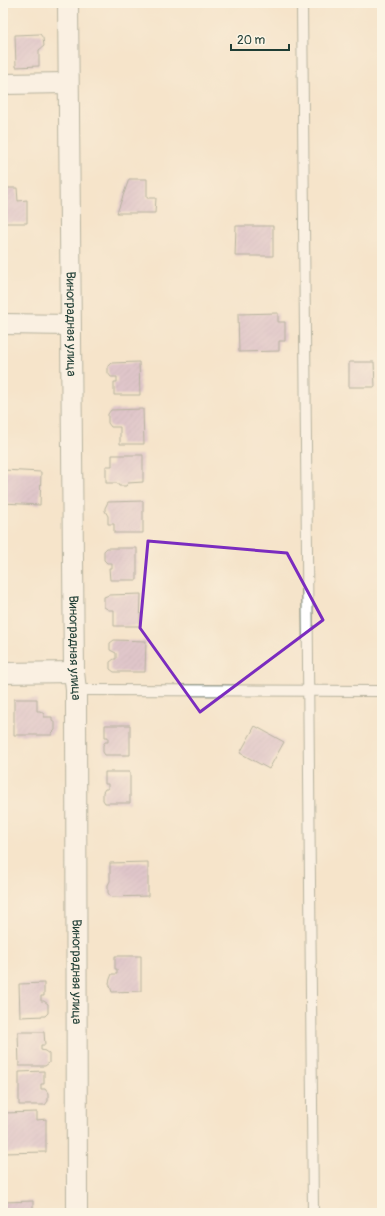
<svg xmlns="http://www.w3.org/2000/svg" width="385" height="1216" font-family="Pangolin,sans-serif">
  <defs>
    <pattern id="building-hatch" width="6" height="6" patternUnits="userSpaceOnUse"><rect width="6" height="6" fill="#c4a1ca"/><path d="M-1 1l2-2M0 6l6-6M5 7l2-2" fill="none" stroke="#9f84a5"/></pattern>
  </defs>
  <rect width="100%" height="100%" fill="#fcf5e5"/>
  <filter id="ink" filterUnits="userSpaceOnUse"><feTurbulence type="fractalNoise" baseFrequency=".025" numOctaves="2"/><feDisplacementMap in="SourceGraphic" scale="8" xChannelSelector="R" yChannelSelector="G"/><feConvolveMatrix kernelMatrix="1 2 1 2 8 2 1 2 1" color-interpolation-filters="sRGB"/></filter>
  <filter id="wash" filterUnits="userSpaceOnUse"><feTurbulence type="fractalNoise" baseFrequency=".012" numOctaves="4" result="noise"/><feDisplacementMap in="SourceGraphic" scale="16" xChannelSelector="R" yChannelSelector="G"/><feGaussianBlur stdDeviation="0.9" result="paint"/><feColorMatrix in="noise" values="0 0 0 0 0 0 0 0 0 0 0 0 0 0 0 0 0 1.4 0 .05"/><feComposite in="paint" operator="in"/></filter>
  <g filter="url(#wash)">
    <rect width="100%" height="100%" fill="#f5e4ca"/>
    <g id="blocks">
      <path fill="url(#building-hatch)" d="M 40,34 L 43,38 L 44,46 L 39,50 L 39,66 L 16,67 L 15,35 Z
        M 129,179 L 147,179 L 147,198 L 156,198 L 155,213 L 117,213 Z
        M 3,188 L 17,188 L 18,201 L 27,200 L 27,223 L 3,223 Z
        M 236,226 L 273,226 L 273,256 L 235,256 Z
        M 278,313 L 278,322 L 285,322 L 285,341 L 279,341 L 279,351 L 239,352 L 238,314 Z
        M 139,362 L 140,395 L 114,395 L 114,382 L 117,382 L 117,377 L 111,377 L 108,373 L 108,366 L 111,363 Z
        M 349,362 L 374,362 L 375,387 L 349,387 Z
        M 143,409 L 144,444 L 120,444 L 120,427 L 111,427 L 108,423 L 108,414 L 111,410 Z
        M 112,455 L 143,455 L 143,482 L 128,483 L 126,486 L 119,486 L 117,483 L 106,483 L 106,466 L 112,466 Z
        M 3,470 L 41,472 L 40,505 L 3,503 Z
        M 143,501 L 143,533 L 114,533 L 114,524 L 108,524 L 108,516 L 105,511 L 105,508 L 108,502 Z
        M 107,548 L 137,548 L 137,580 L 110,580 L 109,568 L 112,568 L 112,563 L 107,563 L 104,560 L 104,551 Z
        M 141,594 L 140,626 L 114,626 L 114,610 L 109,610 L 104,607 L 104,597 L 109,595 Z
        M 114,640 L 146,641 L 145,672 L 114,672 L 110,669 L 110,662 L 114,659 L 116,659 L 116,653 L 110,650 L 110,643 Z
        M 14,699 L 37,699 L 37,711 L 40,711 L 44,714 L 44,717 L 52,717 L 52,720 L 55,722 L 55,730 L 52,733 L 52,735 L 14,735 Z
        M 105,725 L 130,725 L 130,755 L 105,755 L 103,752 L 103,745 L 105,742 L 108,742 L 108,737 L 105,737 Z
        M 255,726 L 284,742 L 269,769 L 240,753 Z
        M 105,772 L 130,772 L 130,803 L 105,803 L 103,800 L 103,792 L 105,789 L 108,789 L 108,784 L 105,784 Z
        M 148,862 L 148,896 L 111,897 L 108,893 L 108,885 L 110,881 L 110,863 Z
        M 115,956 L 141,956 L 141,991 L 112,992 L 109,983 L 110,979 L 112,974 L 117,974 L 117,969 L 115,969 Z
        M 44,983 L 44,996 L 41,996 L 41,1001 L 44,1001 L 48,1004 L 48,1013 L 45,1016 L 20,1017 L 19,984 Z
        M 18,1032 L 44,1032 L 45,1045 L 41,1045 L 41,1050 L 45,1051 L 49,1054 L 49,1063 L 45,1066 L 19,1066 Z
        M 44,1071 L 44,1084 L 41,1084 L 41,1089 L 45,1089 L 48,1093 L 48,1101 L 45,1105 L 19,1105 L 19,1072 Z
        M 37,1112 L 37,1120 L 46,1119 L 46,1152 L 3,1153 L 3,1113 Z
        M 33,1201 L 33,1213 L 3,1213 L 3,1202 Z"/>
    </g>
  </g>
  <g filter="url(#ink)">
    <use href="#blocks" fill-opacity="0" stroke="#6a7768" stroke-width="1"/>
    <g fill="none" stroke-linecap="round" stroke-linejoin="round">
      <g stroke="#6a7768" stroke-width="12">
        <path id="lane" d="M 302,3 L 313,1213
          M 76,690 L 382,691"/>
      </g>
      <g stroke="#6a7768" stroke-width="22">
        <g id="street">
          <path id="s1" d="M 68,3 L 74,672 L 76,690 L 77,1213"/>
          <path d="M 3,84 L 68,83"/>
          <path d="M 3,324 L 70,325"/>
          <path d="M 3,673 L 74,672"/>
        </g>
      </g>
      <use href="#lane" stroke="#fff" stroke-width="10"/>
      <use href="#street" stroke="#fff" stroke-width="20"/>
    </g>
  </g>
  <path d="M0 0H385V1216H0ZM 148,541 L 287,553 L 323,620 L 200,712 L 140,628 Z" fill="#f5e4ca" fill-opacity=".55" fill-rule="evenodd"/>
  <path fill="none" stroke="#7b2cbf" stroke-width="3" stroke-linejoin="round" d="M 148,541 L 287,553 L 323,620 L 200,712 L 140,628 Z"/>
  <g text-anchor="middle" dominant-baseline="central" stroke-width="3" stroke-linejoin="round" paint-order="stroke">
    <g font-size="13" fill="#1f3d34" stroke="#fcf5e5">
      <text stroke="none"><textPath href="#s1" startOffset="321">Виноградная улица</textPath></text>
      <text stroke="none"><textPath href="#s1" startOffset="645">Виноградная улица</textPath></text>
      <text stroke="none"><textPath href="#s1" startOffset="969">Виноградная улица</textPath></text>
    </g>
  </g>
  <rect width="385" height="1216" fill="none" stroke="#fcf5e5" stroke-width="16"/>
  <path d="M231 44v6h58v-6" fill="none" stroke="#1f3d34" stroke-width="2"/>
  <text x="237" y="44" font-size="12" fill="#1f3d34" stroke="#fcf5e5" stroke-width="3" paint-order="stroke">20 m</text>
</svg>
